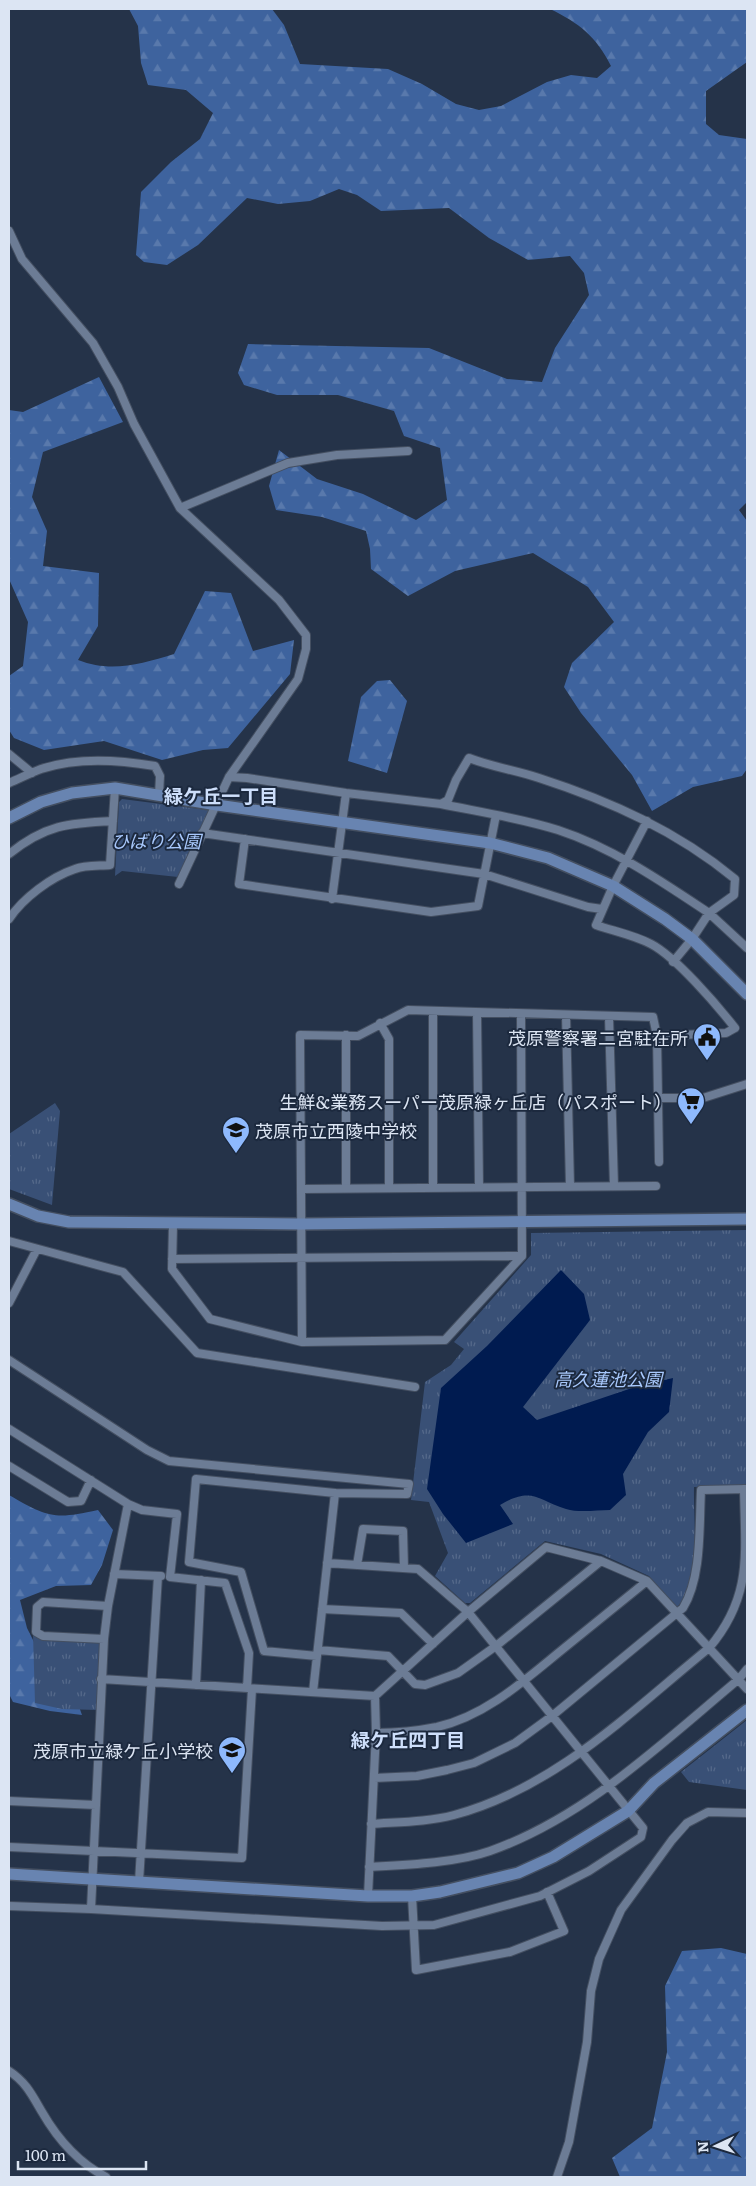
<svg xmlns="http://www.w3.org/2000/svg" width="756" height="2186" font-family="Literata,'Noto Sans JP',serif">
  <defs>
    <pattern id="forest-firs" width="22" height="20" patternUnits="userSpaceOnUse" patternTransform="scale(1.25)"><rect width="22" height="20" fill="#3e639e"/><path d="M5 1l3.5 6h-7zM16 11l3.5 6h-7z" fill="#5979ac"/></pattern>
    <pattern id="park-tufts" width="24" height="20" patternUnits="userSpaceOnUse" patternTransform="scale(1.25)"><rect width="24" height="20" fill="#395076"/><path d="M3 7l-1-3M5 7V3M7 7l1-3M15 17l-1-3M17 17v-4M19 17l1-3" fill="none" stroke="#55698a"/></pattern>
  </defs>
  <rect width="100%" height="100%" fill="#253349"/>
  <path fill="url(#forest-firs)" d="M 129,9 L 272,9 L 284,25 L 300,64 L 388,69 L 422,84 L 456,104 L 479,110 L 501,106 L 547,82 L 571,75 L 597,78 L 611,66 C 596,36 579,23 550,9 L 747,9 L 747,62 L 706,91 L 706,124 L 719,135 L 747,139 L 747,502 L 739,510 L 747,521 L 747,769 L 742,776 L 693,787 L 652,811 L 632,775 L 581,713 L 564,687 L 572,663 L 614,622 L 588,587 L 533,553 L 455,571 L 408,596 L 371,569 L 370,549 L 366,531 L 322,517 L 276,510 L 269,486 L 279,450 L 317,479 L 363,494 L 416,520 L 447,500 L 440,448 L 404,436 L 394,411 L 338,395 L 277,395 L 244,385 L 238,373 L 248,344 L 429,348 L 507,379 L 542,382 L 555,348 L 589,295 L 584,273 L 570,256 L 528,260 L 489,238 L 449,208 L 381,211 L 357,195 L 339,189 L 310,201 L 278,204 L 247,198 L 198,245 L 167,265 L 144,262 L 136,255 L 141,192 L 171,162 L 200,139 L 213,113 L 186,90 L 148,85 L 141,63 L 138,26 Z
    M 99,377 L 123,422 L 43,452 L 32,497 L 47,531 L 43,566 L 99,573 L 98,626 L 78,660 C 111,673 141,664 174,654 L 205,591 L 231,593 L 253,651 L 294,640 L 290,674 L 228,748 L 203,750 L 162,760 L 104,741 L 44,750 L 14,738 L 9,730 L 9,676 L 23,666 L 28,622 L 9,579 L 9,410 L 23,412 Z
    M 390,680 L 407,701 L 387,773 L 348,761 L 361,697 L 377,681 Z
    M 9,1495 C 47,1517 54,1520 98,1510 L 113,1530 L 102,1565 L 91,1585 L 56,1586 L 20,1600 L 27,1628 L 43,1660 L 70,1681 L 82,1715 L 50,1711 L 13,1702 L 9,1694 Z
    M 721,1948 L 747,1954 L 747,2177 L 620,2177 L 612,2158 L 652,2128 L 667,2052 L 665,1986 L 682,1951 Z"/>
  <path fill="url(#park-tufts)" d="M 122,799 L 208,810 L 209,814 L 178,877 L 122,871 L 115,876 L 119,802 Z
    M 55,1103 L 60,1111 L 52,1205 L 9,1189 L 9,1134 Z
    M 747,1230 L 747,1486 L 694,1487 C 693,1520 702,1584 677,1607 L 649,1576 L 601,1554 L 545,1541 L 470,1603 L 465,1603 L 435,1576 L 448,1553 L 429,1502 L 411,1500 L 425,1382 L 451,1365 L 464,1349 L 454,1342 L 531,1255 L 531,1233 Z
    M 33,1634 L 101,1643 L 98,1710 L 62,1709 L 35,1703 Z
    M 747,1720 L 747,1790 L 689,1782 L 681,1772 Z"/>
  <path fill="#001b50" d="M 561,1270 L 584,1294 L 590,1320 L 523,1407 L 537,1420 L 635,1387 L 673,1378 L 669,1412 L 648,1432 L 623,1474 L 626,1495 L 610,1510 C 597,1510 579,1513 566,1509 C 537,1500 532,1486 500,1505 L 513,1524 L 466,1543 L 443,1514 L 427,1489 L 441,1388 L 487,1346 Z"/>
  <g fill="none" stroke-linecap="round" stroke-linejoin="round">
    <g stroke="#444f61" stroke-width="10">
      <path id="street" d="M 9,231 L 22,259 L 93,343 L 118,387 L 134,424 L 180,508 L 279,600 L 306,635 L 306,649 L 298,679 L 229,777 L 179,884
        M 180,508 L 288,463 L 337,455 L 408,451
        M 9,754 L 32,773
        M 229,777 L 247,778 L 346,793 L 441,804 L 448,800 L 456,780 L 469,758 C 492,767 515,770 539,778 C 610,801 677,831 735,879 L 734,895 L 709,913 L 747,948
        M 9,783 C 19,779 30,773 41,769 C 78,757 118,760 155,766 L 160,776 L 159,795
        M 441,804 C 480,812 520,818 558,830 C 613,848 661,881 709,913 L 692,939 L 673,962
        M 647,821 L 613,886 L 596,925 C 613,931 634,935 651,944 C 676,957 717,1005 735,1028 L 726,1033 L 657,1036
        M 202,833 L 484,874 L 588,907 L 602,909
        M 245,839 L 239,884 L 431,912 L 478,906 L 496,815
        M 9,854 C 45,825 68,823 113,821
        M 332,899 L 346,793
        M 9,919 C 23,898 51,877 75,869 C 85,865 99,866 110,865 L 115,788
        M 433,1011 L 433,1188
        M 477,1013 L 479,1186
        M 566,1015 L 570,1186
        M 609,1017 L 614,1186
        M 380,1023 L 389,1039 L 389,1187
        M 658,1098 L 703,1098 L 747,1084
        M 346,1188 L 346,1035
        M 302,1189 L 656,1186
        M 173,1224 L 172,1269 L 210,1319 L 302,1342 L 445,1340 L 522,1256 L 521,1015
        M 9,1241 L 123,1272 L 197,1353 L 415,1387
        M 172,1259 L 522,1256
        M 9,1303 L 37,1249
        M 302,1342 L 300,1035 L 358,1036 L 408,1010 L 653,1017 L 657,1036 L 659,1162
        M 9,1360 L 147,1450 L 169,1461 L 409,1484 L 407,1494 L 335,1493 L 313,1692
        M 9,1429 L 128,1504 L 142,1510 L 177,1514 L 170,1577 L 225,1583 L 249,1653 L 247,1688
        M 9,1466 L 68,1502 L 81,1501 L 91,1480
        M 357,1565 L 363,1529 L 403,1531 L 404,1568
        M 114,1574 L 161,1576
        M 322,1609 L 401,1613 L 433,1644
        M 104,1639 L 43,1636 L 36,1632 L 37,1607 L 43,1602 L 108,1606
        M 318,1650 L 388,1656 L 415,1684 L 425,1685 L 458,1673 L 496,1646 L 601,1561
        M 317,1656 L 264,1651 L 241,1572 L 189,1562 L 196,1479 L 335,1493
        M 101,1679 L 375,1696 L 468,1612 L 546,1547 L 601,1561 L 647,1581 L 747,1689
        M 196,1685 L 201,1580
        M 376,1733 C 396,1733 417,1731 437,1727 C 486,1716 526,1679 563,1649 C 591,1626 619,1604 647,1581
        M 374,1778 L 417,1776 L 447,1770 L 474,1763 L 515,1743 L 552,1716 L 683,1608 C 702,1577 699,1527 701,1490 L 747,1489
        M 9,1801 L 96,1805
        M 371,1824 C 399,1822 428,1822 454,1815 C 555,1788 630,1712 709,1648 C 753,1596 745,1553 744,1489
        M 9,1847 L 242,1858 L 252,1689
        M 369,1867 C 405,1865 456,1863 490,1851 C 586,1817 662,1743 739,1679 L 747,1669
        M 139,1882 L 158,1576
        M 368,1896 L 376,1733 L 375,1696
        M 412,1896 L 416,1970 L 510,1952 L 564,1931 L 547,1892
        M 9,1906 L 91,1909 L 104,1639 L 108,1606 L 128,1504
        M 91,1909 L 382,1926 L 434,1925 L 540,1896 L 589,1871 L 641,1837 L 643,1828 L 468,1612 L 418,1569 L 327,1563
        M 9,2071 C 26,2082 32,2095 42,2112 C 57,2138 79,2163 106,2177
        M 557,2177 L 569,2142 L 587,2042 L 591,1991 L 599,1959 L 621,1910 L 672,1840 L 687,1823 L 708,1812 L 747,1813"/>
    </g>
    <g stroke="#444f61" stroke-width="14">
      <path id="secondary" d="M 9,818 L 41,802 L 72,793 L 115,788 L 217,805 L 490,843 L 548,858 L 613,886 L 665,919 L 692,939 L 747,994
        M 9,1204 L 38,1216 L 69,1222 L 301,1224 L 747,1219
        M 9,1874 L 368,1896 L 412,1896 L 440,1892 L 518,1873 L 553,1857 L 628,1811 L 654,1783 L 747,1710"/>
    </g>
    <use href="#street" stroke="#6c7c95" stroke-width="8"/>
    <use href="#secondary" stroke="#6884b1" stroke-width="11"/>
  </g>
  <defs>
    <g id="civic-pin" transform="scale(1.4375)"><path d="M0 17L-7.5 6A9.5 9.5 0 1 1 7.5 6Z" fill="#8eb9fd" stroke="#1c293e"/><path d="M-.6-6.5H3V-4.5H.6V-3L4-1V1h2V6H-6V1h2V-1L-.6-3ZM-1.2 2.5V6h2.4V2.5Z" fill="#111"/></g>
    <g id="supermarket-pin" transform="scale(1.4375)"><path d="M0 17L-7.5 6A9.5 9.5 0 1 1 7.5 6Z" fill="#8eb9fd" stroke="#1c293e"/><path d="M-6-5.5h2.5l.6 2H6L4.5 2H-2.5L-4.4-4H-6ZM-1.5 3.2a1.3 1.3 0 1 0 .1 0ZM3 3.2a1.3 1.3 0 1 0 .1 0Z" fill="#111"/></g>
    <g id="school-pin" transform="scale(1.4375)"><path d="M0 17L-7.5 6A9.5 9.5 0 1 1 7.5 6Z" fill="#8eb9fd" stroke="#1c293e"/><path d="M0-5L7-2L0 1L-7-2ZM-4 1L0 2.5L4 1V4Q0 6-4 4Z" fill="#111"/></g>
  </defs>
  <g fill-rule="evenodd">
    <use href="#civic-pin" x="707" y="1037"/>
    <use href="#supermarket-pin" x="691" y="1101"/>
    <use href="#school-pin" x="236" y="1130"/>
    <use href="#school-pin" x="232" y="1750"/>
  </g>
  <g text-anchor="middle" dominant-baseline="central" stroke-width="4" stroke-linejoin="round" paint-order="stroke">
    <g font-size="18" font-style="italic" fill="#a8c8fc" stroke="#1c293e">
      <text x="156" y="840">ひばり公園</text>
      <text x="608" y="1378">高久蓮池公園</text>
    </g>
    <g font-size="18" fill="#dce5f3" stroke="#1c293e" text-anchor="end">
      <text x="688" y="1037">茂原警察署二宮駐在所</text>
      <text x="672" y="1101">生鮮&amp;業務スーパー茂原緑ヶ丘店（パスポート）</text>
      <text x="255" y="1130" text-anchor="start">茂原市立西陵中学校</text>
      <text x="213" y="1750">茂原市立緑ケ丘小学校</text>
    </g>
    <g font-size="19" font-weight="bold" fill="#cedffb" stroke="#1c293e">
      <text x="221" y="795">緑ケ丘一丁目</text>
      <text x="408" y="1739">緑ケ丘四丁目</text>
    </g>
  </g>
  <rect width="756" height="2186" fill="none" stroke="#dce5f3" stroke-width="20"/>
  <g transform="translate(716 2146) rotate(266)" stroke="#1c293e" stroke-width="4" paint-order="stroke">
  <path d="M0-4L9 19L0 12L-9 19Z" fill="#dce5f3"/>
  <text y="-8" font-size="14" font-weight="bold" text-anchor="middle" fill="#dce5f3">N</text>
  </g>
  <path d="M18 2161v8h128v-8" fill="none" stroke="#dce5f3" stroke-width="2.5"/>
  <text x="25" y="2161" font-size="15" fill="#dce5f3" stroke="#1c293e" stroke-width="4" paint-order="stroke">100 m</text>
</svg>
